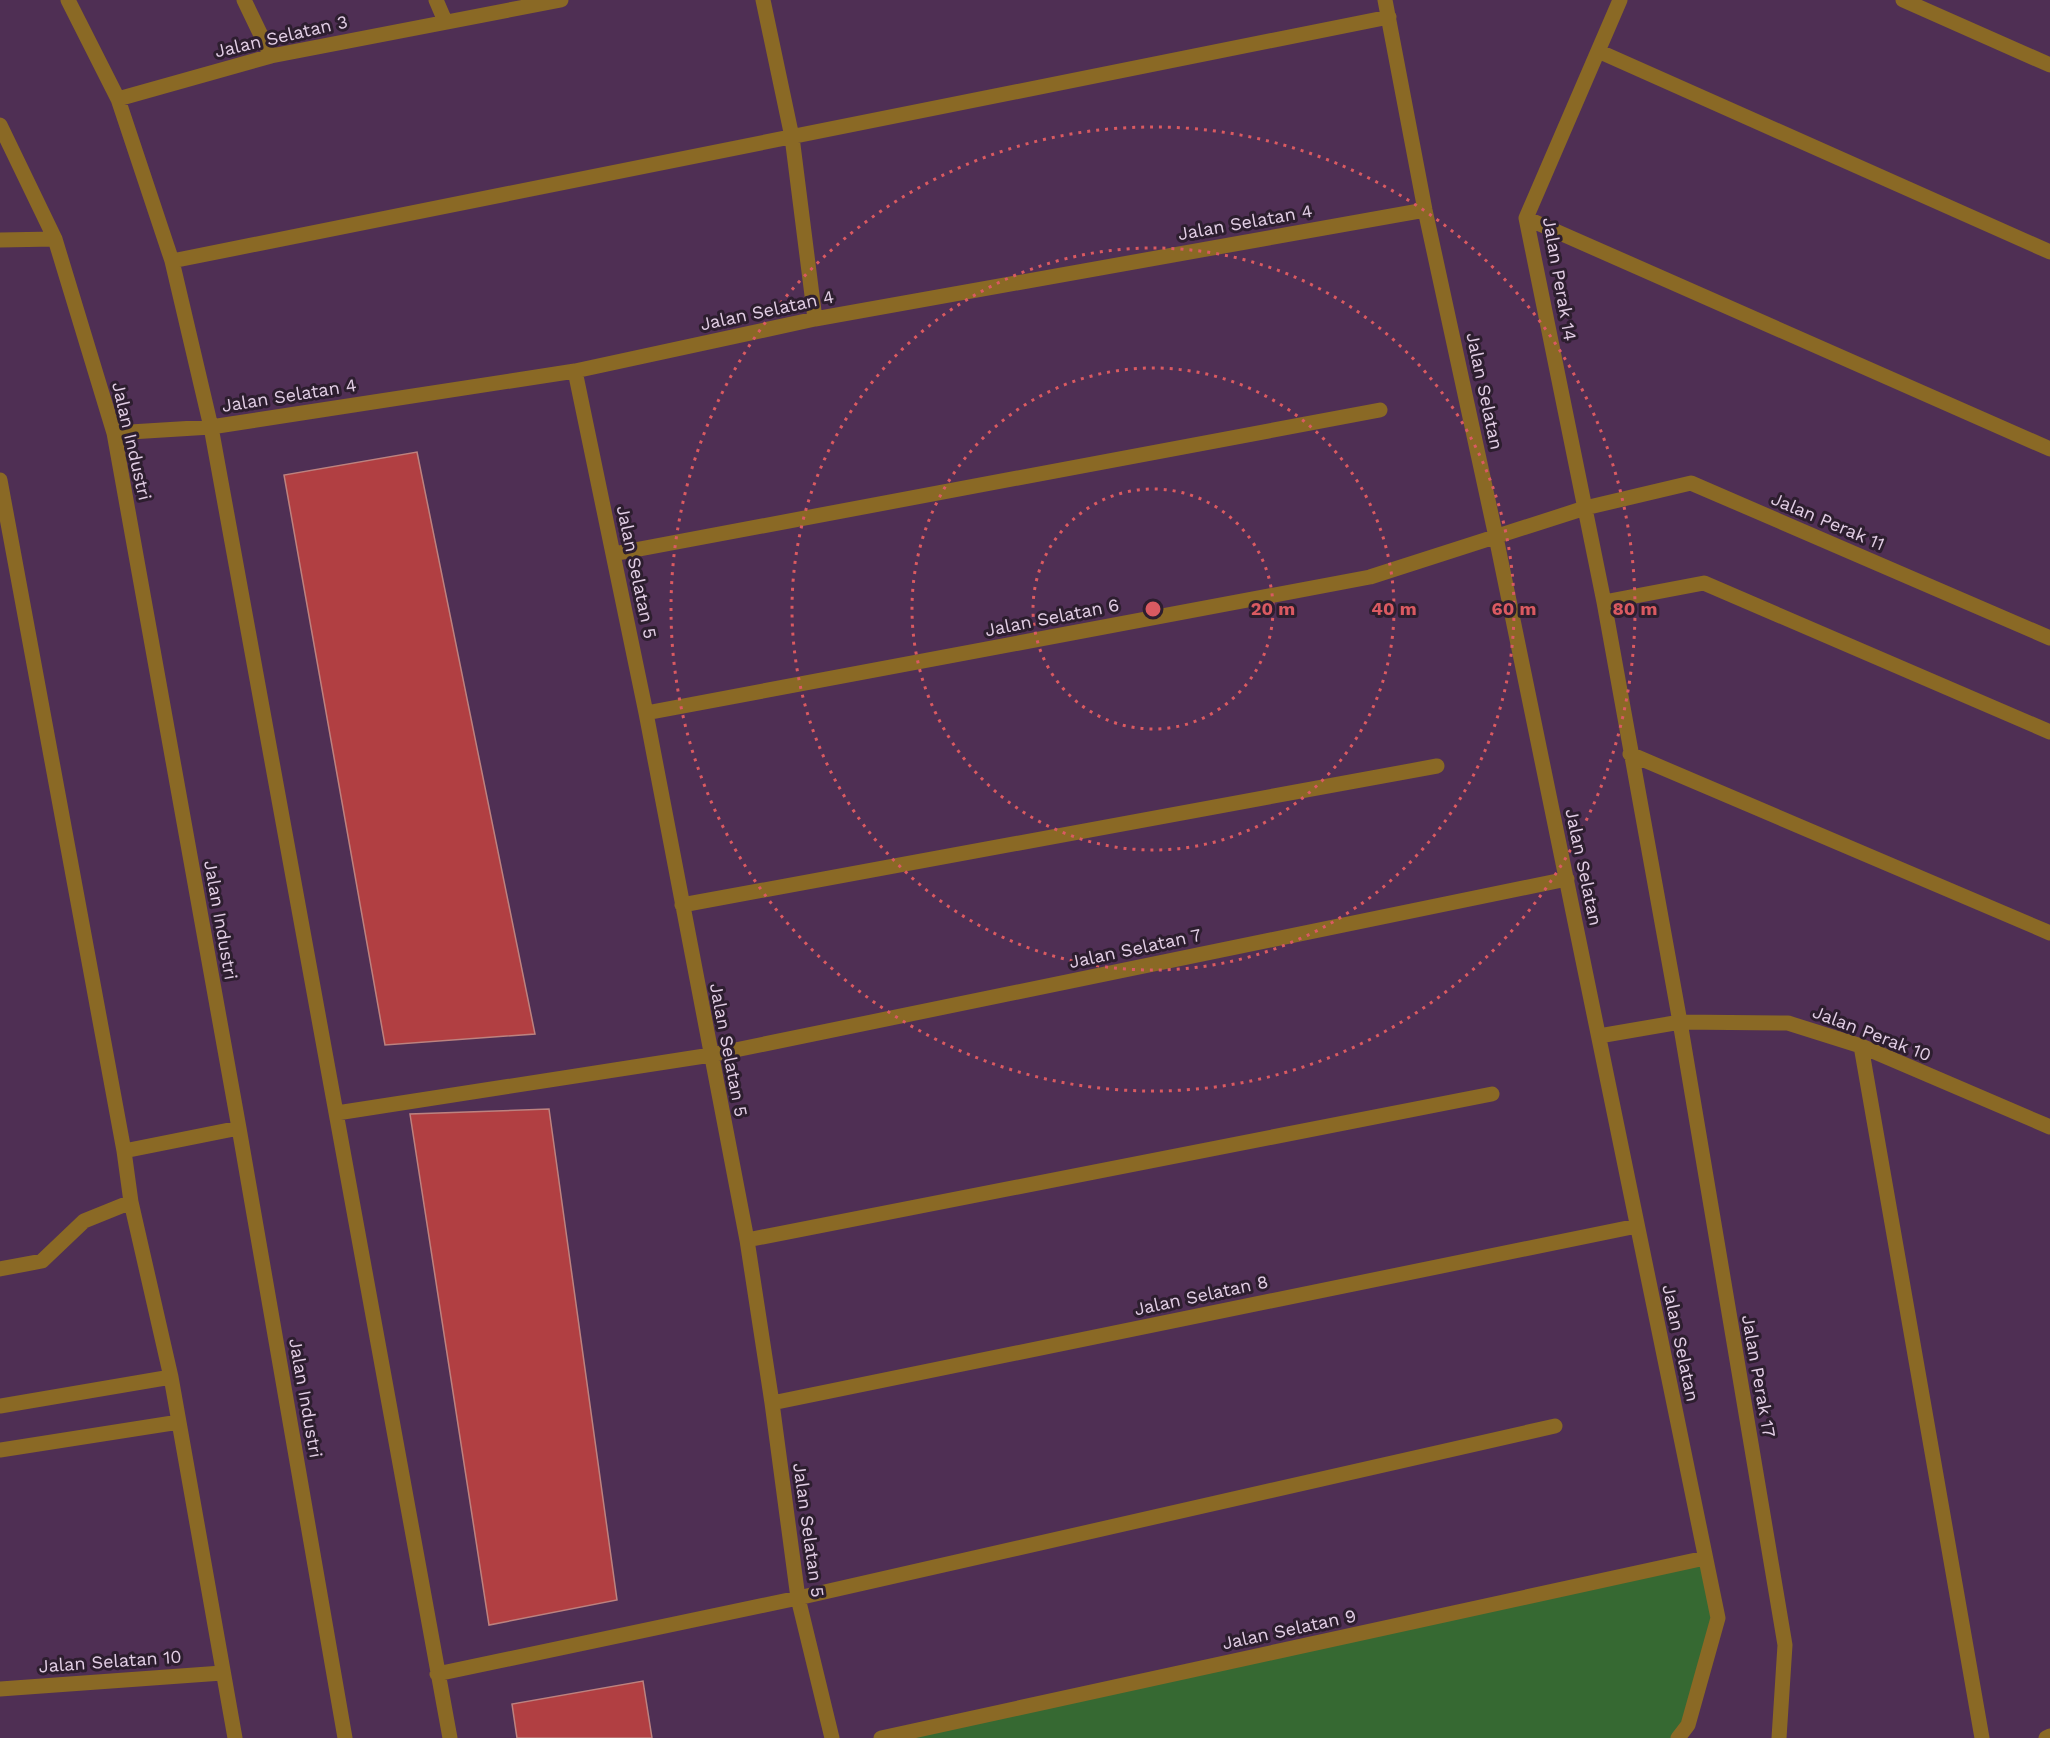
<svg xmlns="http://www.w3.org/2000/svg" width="2050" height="1738" font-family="'Work Sans',sans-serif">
  <rect width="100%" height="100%" fill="#4f2f54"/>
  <path fill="#366932" d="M 1705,1558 L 1718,1618 L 1678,1738 L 881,1738 Z"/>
  <path fill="#b13f42" stroke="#bd827f" stroke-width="1.5" d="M 417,452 L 535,1034 L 385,1045 L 284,475 Z
    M 549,1109 L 617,1600 L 489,1625 L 410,1114 Z
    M 643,1681 L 652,1738 L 517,1738 L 512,1704 Z"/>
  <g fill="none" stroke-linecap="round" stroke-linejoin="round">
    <path stroke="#8a6925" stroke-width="15" d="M 68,0 L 118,99 L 172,261 L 211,427 L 450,1738
      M 244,0 L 271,56
      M 436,0 L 445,21
      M 763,0 L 792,137 L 815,319
      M 1385,0 L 1425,210 L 1496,537 L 1718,1618 L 1688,1725 L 1678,1738
      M 1620,0 L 1526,218 L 1604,602 L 1680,1022 L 1785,1645 L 1779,1738
      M 1903,0 L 2050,65
      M 1598,51 L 2050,252
      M 118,99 L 271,56 L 561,0
      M 0,125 L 55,239 L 114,433 L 239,1128 L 345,1738
      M 1526,218 L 2050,449
      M 0,240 L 55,239
      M 172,261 L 1389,17
      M 575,371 L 646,713 L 747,1240 L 772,1403 L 798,1598 L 832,1738
      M 114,433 L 211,427 L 575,371 L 815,319 L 1425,210
      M 0,480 L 124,1151 L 131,1202 L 171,1377 L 235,1738
      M 613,554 L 1380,410
      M 1604,602 L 1704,583 L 2050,732
      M 646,713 L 1370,577 L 1585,508 L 1691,483 L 2050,638
      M 1630,754 L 2050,933
      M 682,905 L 1437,766
      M 1599,1036 L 1680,1022 L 1788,1023 L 1861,1046 L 2050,1127
      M 1861,1046 L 1982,1738
      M 337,1113 L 711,1055 L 1567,879
      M 124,1151 L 239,1128
      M 747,1240 L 1492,1094
      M 0,1269 L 42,1261 L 84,1221 L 131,1202
      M 772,1403 L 1637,1226
      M 0,1406 L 171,1377
      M 0,1450 L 179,1422
      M 437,1674 L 798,1598 L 1555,1426
      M 0,1689 L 222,1673
      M 881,1738 L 1705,1558
      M 2046,1738 L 2050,1736"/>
  </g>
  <g fill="none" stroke="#da5a61" stroke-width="3" stroke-dasharray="3 6">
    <circle cx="1153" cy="609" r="120"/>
    <circle cx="1153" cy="609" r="241"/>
    <circle cx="1153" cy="609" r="361"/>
    <circle cx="1153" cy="609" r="482"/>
  </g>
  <g text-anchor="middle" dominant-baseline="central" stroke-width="6" stroke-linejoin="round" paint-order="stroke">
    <g font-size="18" fill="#e2cee5" stroke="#2d1e2f">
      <text transform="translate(281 36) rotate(-13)">Jalan Selatan 3</text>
      <text transform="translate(1245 222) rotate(-10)">Jalan Selatan 4</text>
      <text transform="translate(1560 279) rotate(80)">Jalan Perak 14</text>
      <text transform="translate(767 310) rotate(-12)">Jalan Selatan 4</text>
      <text transform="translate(1485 391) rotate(78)">Jalan Selatan</text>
      <text transform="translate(289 395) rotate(-9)">Jalan Selatan 4</text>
      <text transform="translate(132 441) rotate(77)">Jalan Industri</text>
      <text transform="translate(1828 521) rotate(23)">Jalan Perak 11</text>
      <text transform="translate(637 572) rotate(78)">Jalan Selatan 5</text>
      <text transform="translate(1052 617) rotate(-11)">Jalan Selatan 6</text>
      <text transform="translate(1584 867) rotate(78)">Jalan Selatan</text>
      <text transform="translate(221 920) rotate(80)">Jalan Industri</text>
      <text transform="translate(1135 948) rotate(-12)">Jalan Selatan 7</text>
      <text transform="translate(1872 1033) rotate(21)">Jalan Perak 10</text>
      <text transform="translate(729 1050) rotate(79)">Jalan Selatan 5</text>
      <text transform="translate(1201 1295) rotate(-12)">Jalan Selatan 8</text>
      <text transform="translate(1681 1343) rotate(78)">Jalan Selatan</text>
      <text transform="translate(1759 1376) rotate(80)">Jalan Perak 17</text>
      <text transform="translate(306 1398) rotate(80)">Jalan Industri</text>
      <text transform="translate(809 1530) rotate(82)">Jalan Selatan 5</text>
      <text transform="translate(1289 1629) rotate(-12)">Jalan Selatan 9</text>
      <text transform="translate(110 1661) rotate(-4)">Jalan Selatan 10</text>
    </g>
  </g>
  <circle cx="1153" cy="609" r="9" fill="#da5a61" stroke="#2d1e2f" stroke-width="3"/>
  <g font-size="18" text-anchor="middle" font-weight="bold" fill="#da5a61" stroke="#2d1e2f" stroke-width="6" stroke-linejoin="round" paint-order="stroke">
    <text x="1273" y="615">20 m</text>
    <text x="1394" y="615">40 m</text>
    <text x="1514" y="615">60 m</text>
    <text x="1635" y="615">80 m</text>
  </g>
</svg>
